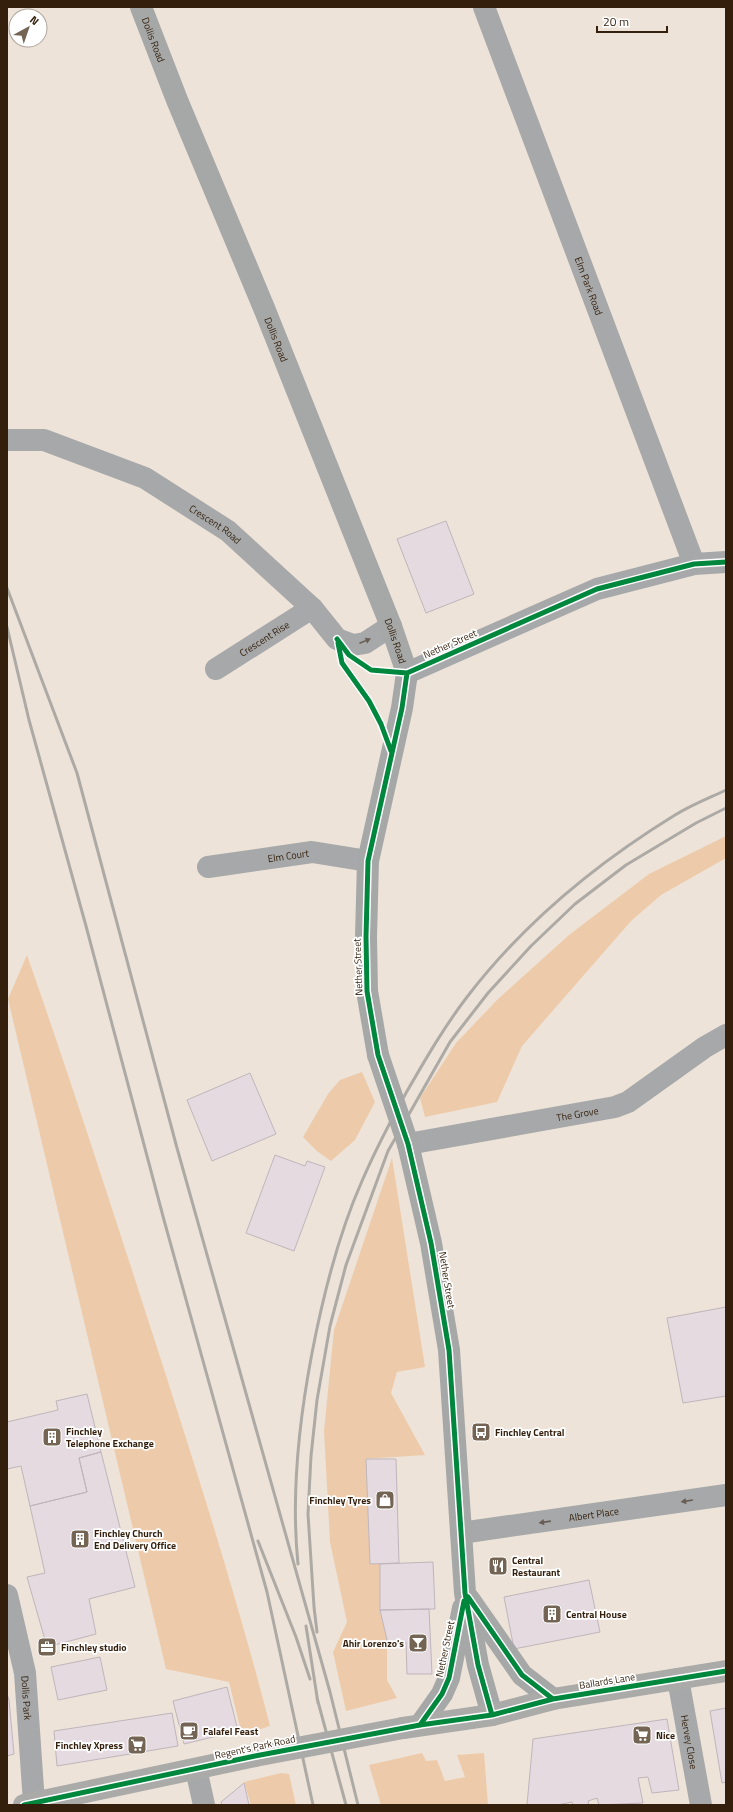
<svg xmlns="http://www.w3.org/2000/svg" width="733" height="1812" font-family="'Titillium Web',sans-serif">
  <rect width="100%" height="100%" fill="#eee3d8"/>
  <path fill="#edcbaa" d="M 726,836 L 726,858 L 661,895 L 631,921 L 522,1046 L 497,1102 L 425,1117 L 420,1098 L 456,1043 L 497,1000 L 569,935 L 649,874 Z
    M 27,955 C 67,1069 104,1184 141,1298 C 187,1440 233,1582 270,1726 L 242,1735 L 229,1682 L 166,1669 L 8,999 Z
    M 362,1072 L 375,1102 L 355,1140 L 331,1161 L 318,1152 L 303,1137 L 328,1094 L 340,1080 Z
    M 392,1158 L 425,1367 L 397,1372 L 391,1393 L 425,1455 L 364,1459 L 366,1459 L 370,1563 L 380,1564 L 380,1610 L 387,1640 L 387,1680 L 397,1698 L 346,1711 L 333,1652 L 347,1622 L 330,1542 L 324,1431 L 334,1330 Z
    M 422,1753 L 426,1761 L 437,1760 L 445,1781 L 465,1777 L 457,1755 L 484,1753 L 488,1805 L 381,1805 L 369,1765 Z
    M 281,1773 L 289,1774 L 296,1805 L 251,1805 L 244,1782 Z"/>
  <path fill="#e4dae0" stroke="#bfb5bb" d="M 446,521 L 474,594 L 426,613 L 397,539 Z
    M 250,1073 L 276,1134 L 212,1161 L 187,1100 Z
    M 275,1155 L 305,1166 L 307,1161 L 325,1167 L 294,1251 L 246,1233 Z
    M 726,1307 L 726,1396 L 683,1403 L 667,1318 Z
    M 87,1394 L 101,1452 L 79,1458 L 87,1492 L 30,1506 L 21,1466 L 7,1469 L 7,1422 L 58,1410 L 56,1401 Z
    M 101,1452 L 135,1587 L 89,1599 L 96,1634 L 47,1647 L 27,1577 L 45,1573 L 30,1506 L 87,1492 L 79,1458 Z
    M 366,1459 L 396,1459 L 399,1563 L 370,1564 Z
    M 433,1562 L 435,1609 L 380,1610 L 380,1564 Z
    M 589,1580 L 600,1632 L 514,1649 L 504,1597 Z
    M 429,1609 L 432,1674 L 407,1674 L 406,1642 L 388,1644 L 380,1610 Z
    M 100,1657 L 107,1690 L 58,1700 L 51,1667 Z
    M 227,1687 L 238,1731 L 184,1744 L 173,1701 Z
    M 7,1694 L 9,1700 L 14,1754 L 7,1756 Z
    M 726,1708 L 726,1782 L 722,1783 L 710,1711 Z
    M 172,1713 L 178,1746 L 57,1766 L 54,1731 Z
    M 667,1719 L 679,1790 L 652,1793 L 648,1777 L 638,1778 L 643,1803 L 599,1805 L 597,1798 L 588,1801 L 589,1805 L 573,1805 L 572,1802 L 557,1805 L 527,1805 L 533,1739 Z
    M 244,1783 L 249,1805 L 222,1805 L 221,1802 Z"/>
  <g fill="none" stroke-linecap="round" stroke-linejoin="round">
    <g stroke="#a6a8aa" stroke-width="22">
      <path id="s1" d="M 484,7 L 694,564"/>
      <path id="s2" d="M 7,440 L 44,440 L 145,478 L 228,531 L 312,608 L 337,639 L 353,645 L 365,643 L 391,626"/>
      <path id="s3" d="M 216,669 L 312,608"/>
      <path id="s4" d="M 208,867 L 312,852 L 368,861"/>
      <path id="s5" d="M 408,1144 L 615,1107 L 628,1102 L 705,1047 L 726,1035"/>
      <path id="s6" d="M 461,1533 L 726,1495"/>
      <path id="s7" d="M 7,1595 L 25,1673 L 34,1803"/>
      <path id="s8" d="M 678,1679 L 701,1805"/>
      <path d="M 196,1769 L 204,1805"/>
    </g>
    <path stroke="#a6a8aa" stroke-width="22" d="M 407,673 L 597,589 L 694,564 L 726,562"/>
    <g stroke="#a6a8a8" stroke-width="22">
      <path id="s9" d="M 141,7 L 177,100 L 264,308 L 391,626 L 407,673 L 402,708 L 368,861 L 366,937 L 367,991 L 378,1055"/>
      <path d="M 408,1144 L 431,1243 L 449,1350 L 465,1593 L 478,1665 L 492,1715"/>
      <path d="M 469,1599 L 522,1675 L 553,1699"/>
      <path d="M 420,1725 L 442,1694 L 449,1678 L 463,1608"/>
    </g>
    <path stroke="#aaaaa9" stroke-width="22" d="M 403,1728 L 492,1715 L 553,1699 L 726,1671
      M 24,1805 L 255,1756"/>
    <path stroke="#adaaa6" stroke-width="3" d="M 7,588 L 77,773 L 177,1148 L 330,1692 L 358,1805
      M 7,627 L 29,720 L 86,926 L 164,1220 L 267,1592 L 313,1805
      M 258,1541 L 296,1637 L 310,1679
      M 298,1564 C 291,1496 299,1421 312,1353 C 323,1296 338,1235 362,1181 C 375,1151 390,1122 406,1093 C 425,1060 444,1027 467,997 C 523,924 597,863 675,815 C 691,805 709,798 726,790
      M 306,1626 L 318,1703
      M 317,1632 L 314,1607 L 308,1514 L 311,1456 L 317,1400 L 330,1326 L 346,1265 L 388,1151 L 450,1042 L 488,993 L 531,946 L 575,904 L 626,865 L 696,823 L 726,808
      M 317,1698 L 346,1805"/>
    <path stroke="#a6a8a8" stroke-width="22" d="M 378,1055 L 408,1144"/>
    <path stroke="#aaaaa9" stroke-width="22" d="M 255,1756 L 403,1728"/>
    <g stroke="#fff" stroke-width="8">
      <path id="cycleway" d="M 337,639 L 349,655 L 371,670 L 407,673 L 597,589 L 694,564 L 726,562
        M 338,643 L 342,663 L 369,701 L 381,724 L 391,751
        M 407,673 L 402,708 L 368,861 L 366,937 L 367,991 L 378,1055 L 408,1144 L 431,1243 L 449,1350 L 465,1593 L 478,1665 L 492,1715
        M 468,1597 L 522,1675 L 553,1699
        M 420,1725 L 442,1694 L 449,1678 L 464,1601
        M 24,1805 L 255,1756 L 420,1725 L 492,1715 L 553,1699 L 726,1671"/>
    </g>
    <use href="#cycleway" stroke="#00873e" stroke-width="5"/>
  </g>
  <defs><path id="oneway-solid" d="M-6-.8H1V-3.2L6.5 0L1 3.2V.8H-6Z"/></defs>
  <g fill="#675d53">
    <use href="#oneway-solid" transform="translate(365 641) rotate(-22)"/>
    <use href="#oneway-solid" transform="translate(687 1501) rotate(171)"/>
    <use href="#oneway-solid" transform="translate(545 1522) rotate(172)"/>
  </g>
  <defs>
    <g id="bus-square" transform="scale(1)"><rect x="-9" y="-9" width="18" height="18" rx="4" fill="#746453" stroke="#fff"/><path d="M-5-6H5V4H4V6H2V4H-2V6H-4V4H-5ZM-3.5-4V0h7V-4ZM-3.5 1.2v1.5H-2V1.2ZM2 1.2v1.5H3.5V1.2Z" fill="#fff"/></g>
    <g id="building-square" transform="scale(1)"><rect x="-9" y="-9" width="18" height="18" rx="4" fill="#746453" stroke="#fff"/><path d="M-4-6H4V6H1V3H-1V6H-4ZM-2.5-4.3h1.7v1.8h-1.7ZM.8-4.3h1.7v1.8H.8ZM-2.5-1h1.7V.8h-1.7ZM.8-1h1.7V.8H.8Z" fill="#fff"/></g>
    <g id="shop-square" transform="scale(1)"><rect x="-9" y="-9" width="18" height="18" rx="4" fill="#746453" stroke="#fff"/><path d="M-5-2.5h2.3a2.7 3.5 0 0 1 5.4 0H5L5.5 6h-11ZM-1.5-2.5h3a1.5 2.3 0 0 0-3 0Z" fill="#fff"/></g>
    <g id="restaurant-square" transform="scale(1)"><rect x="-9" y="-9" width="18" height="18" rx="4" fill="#746453" stroke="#fff"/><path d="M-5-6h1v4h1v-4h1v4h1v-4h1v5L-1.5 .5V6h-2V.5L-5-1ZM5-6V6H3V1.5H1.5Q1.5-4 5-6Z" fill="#fff"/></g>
    <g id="bar-square" transform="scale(1)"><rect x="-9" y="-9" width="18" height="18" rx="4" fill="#746453" stroke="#fff"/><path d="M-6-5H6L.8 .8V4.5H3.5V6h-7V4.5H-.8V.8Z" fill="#fff"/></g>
    <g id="office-square" transform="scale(1)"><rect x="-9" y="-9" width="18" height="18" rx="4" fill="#746453" stroke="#fff"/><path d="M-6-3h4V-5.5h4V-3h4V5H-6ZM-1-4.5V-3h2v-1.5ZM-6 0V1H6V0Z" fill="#fff"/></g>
    <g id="cafe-square" transform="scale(1)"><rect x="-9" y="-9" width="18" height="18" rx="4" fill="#746453" stroke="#fff"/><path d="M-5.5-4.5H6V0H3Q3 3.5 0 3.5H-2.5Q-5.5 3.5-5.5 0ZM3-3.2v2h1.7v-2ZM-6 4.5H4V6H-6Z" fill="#fff"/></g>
    <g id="supermarket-square" transform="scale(1)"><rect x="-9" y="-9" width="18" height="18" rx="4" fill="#746453" stroke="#fff"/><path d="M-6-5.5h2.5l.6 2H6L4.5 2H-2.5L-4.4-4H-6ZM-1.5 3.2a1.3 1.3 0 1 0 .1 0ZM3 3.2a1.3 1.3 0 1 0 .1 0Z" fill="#fff"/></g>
  </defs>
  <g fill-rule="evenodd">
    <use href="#bus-square" x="481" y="1432"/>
    <use href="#building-square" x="52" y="1437"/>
    <use href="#shop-square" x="385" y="1500"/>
    <use href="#building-square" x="80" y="1539"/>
    <use href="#restaurant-square" x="498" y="1566"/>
    <use href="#building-square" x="552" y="1614"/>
    <use href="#bar-square" x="418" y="1643"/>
    <use href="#office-square" x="47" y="1647"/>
    <use href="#cafe-square" x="189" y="1731"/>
    <use href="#supermarket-square" x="642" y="1735"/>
    <use href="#supermarket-square" x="137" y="1745"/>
  </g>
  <g text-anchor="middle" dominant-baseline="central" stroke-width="3.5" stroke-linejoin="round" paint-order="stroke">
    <g font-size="10" fill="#331f0b" stroke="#fff">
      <text stroke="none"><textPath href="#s9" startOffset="35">Dollis Road</textPath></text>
      <text stroke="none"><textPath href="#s1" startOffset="298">Elm Park Road</textPath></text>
      <text stroke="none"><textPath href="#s9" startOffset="359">Dollis Road</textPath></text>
      <text stroke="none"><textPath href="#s2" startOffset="229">Crescent Road</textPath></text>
      <text stroke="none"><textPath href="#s3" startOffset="57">Crescent Rise</textPath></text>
      <text stroke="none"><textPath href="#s9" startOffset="683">Dollis Road</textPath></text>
      <text transform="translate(450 644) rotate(-24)">Nether Street</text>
      <text stroke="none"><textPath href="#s4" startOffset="81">Elm Court</textPath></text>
      <text transform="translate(358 967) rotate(-92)">Nether Street</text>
      <text stroke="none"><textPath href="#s5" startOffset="172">The Grove</textPath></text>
      <text transform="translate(447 1280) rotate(81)">Nether Street</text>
      <text stroke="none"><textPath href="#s6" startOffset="134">Albert Place</textPath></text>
      <text transform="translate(445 1649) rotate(-78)">Nether Street</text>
      <text transform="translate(607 1681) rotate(-9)">Ballards Lane</text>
      <text stroke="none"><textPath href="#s7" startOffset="105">Dollis Park</textPath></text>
      <text stroke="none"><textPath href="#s8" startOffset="64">Hervey Close</textPath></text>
      <text transform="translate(255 1747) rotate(-12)">Regent's Park Road</text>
    </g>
    <g font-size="10" font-weight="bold" fill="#331f0b" stroke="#fff" text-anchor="start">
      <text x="66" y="1431">Finchley<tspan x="66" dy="12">Telephone Exchange</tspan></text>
      <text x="495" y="1432">Finchley Central</text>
      <text x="371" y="1500" text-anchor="end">Finchley Tyres</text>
      <text x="94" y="1533">Finchley Church<tspan x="94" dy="12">End Delivery Office</tspan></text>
      <text x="512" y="1560">Central<tspan x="512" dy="12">Restaurant</tspan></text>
      <text x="566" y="1614">Central House</text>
      <text x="404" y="1643" text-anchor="end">Ahir Lorenzo's</text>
      <text x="61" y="1647">Finchley studio</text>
      <text x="203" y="1731">Falafel Feast</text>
      <text x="656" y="1735">Nice</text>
      <text x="123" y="1745" text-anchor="end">Finchley Xpress</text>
    </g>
  </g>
  <rect width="733" height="1812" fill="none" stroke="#331f0b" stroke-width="16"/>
  <g transform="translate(28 28) rotate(40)"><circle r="19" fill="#ffffff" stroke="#ada59d"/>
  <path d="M0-3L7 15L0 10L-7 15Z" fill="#746453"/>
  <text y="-6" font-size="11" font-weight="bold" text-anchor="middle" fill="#331f0b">N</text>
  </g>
  <path d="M597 26v6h70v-6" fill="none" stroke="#331f0b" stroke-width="2"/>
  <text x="603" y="26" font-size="12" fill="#331f0b" stroke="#ffffff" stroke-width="3" paint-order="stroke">20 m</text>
</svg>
